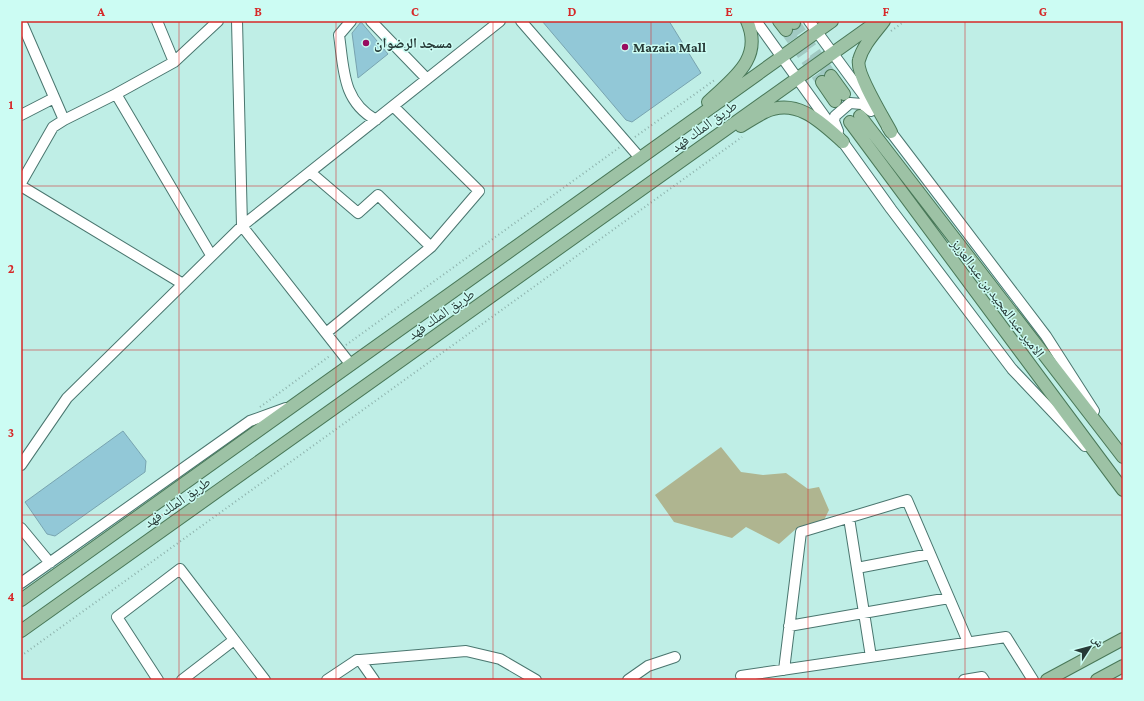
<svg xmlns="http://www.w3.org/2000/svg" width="1144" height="701" font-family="'Crimson Pro','Noto Naskh Arabic',serif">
  <rect width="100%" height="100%" fill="#bfeee6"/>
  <path fill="#afb590" d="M 721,447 L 741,472 L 763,475 L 786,473 L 808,489 L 819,487 L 829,510 L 824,520 L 797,528 L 779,544 L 746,527 L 732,538 L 674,522 L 655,495 Z"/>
  <path fill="#92c8d7" stroke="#78a4b0" d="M 542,21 L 669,21 L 701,73 L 632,122 L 626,120 Z
    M 361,22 L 388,54 L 358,78 L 352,33 Z
    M 123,431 L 146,461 L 145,472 L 55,536 L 47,534 L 25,502 Z"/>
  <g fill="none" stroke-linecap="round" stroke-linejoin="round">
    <path stroke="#a1cac3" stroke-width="12" stroke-dasharray="12 6" stroke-linecap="butt" d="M 794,23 L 831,76
      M 786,30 L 822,82"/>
    <g stroke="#4a766f" stroke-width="12">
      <path id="minor" d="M 21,21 L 64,120
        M 157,21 L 174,62
        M 237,21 L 242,226 L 500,21
        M 351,21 L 339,35 C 344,69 342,101 376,120
        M 371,21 L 427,79
        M 521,21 L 640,158
        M 756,21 L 891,209 L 1012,369 L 1085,446
        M 809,21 L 873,108
        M 116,94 L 211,255
        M 21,115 L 54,98
        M 887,127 L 1046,336 L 1094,411
        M 838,131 L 834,121 L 835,116 L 850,103 L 862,104 L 871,111
        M 310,172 L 358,213 L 378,195 L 431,247
        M 21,183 L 53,127 L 64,120 L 116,94 L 174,62 L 218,21
        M 21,186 L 183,284
        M 326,333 L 431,247 L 479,191 L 393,106
        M 21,465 L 67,398 L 242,226 L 351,365
        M 849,518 L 871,657
        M 21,528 L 50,563
        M 857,568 L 930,554
        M 21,583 L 250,421 L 286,408
        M 789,626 L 949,598
        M 360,660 L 466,651 L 500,659 L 536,680
        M 784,670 L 801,532 L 907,500 L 968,642
        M 741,676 L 1006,637 L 1033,680
        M 158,680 L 117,617 L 180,569 L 265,680
        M 182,680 L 234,640
        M 327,680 L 357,660 L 360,660 L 374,680
        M 628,680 L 648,666 L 675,657
        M 964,680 L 982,677 L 984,680"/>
    </g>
    <g stroke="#497858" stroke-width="14">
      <path id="major" d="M 779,21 L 786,30
        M 792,21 L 794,23
        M 884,21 C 875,33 863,45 859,60 C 855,72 884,119 891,132
        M 831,76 L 844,94
        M 822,82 L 835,101
        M 708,102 C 732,79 764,59 747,21
        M 860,116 L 1123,457
        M 850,122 L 1123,490
        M 741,126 C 749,121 757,116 765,112 C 797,97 822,123 843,142
        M 21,600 L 832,21
        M 21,631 L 878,21
        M 1047,680 L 1123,639
        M 1097,680 L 1123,666"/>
    </g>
    <path stroke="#8db2ac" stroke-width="2" stroke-dasharray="1 3" stroke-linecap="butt" d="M 891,31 L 905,21
      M 635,137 L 716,79
      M 346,345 L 620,147
      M 260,407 L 331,355
      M 21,656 L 742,137"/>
    <use href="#minor" stroke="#fff" stroke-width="10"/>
    <use href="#major" stroke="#9dc2a5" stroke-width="12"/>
  </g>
  <path fill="none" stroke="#d62828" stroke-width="1" stroke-opacity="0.55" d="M 179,21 L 179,680M 336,21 L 336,680M 493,21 L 493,680M 651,21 L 651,680M 808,21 L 808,680M 965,21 L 965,680M 21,186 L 1123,186M 21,350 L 1123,350M 21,515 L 1123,515"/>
  <g fill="#980c60" stroke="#ccfcf3" stroke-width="1.5">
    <circle cx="366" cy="43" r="4"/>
    <circle cx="625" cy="47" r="4"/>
  </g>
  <g text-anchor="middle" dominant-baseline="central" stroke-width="3" stroke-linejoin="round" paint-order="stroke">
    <g font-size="14" font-weight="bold" fill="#273a37" stroke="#ccfcf3" text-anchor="start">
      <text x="374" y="43">مسجد الرضوان</text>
      <text x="633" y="47">Mazaia Mall</text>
    </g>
    <g font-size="14" fill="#273a37" stroke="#ccfcf3">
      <text transform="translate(704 126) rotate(-36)">طريق الملك فهد</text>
      <text transform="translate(998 298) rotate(53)">الامير عبدالمجيد بن عبدالعزيز</text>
      <text transform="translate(441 314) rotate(-35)">طريق الملك فهد</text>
      <text transform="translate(177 502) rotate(-35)">طريق الملك فهد</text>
    </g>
  </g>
  <rect width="1144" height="701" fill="none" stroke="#ccfcf3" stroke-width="44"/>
  <g transform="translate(1090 647) rotate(54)" stroke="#ccfcf3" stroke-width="3" paint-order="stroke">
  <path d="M0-3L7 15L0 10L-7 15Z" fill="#273a37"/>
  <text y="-6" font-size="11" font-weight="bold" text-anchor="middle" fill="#273a37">ش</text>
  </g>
  <rect x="22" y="22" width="1100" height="657" fill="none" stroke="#d62828" stroke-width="1.5"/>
  <g font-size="13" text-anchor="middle" font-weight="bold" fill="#d62828">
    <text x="101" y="16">A</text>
    <text x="258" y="16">B</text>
    <text x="415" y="16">C</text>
    <text x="572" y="16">D</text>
    <text x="729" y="16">E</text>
    <text x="886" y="16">F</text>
    <text x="1043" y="16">G</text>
    <text x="11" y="109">1</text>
    <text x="11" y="273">2</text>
    <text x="11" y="437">3</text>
    <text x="11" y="601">4</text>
  </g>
</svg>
